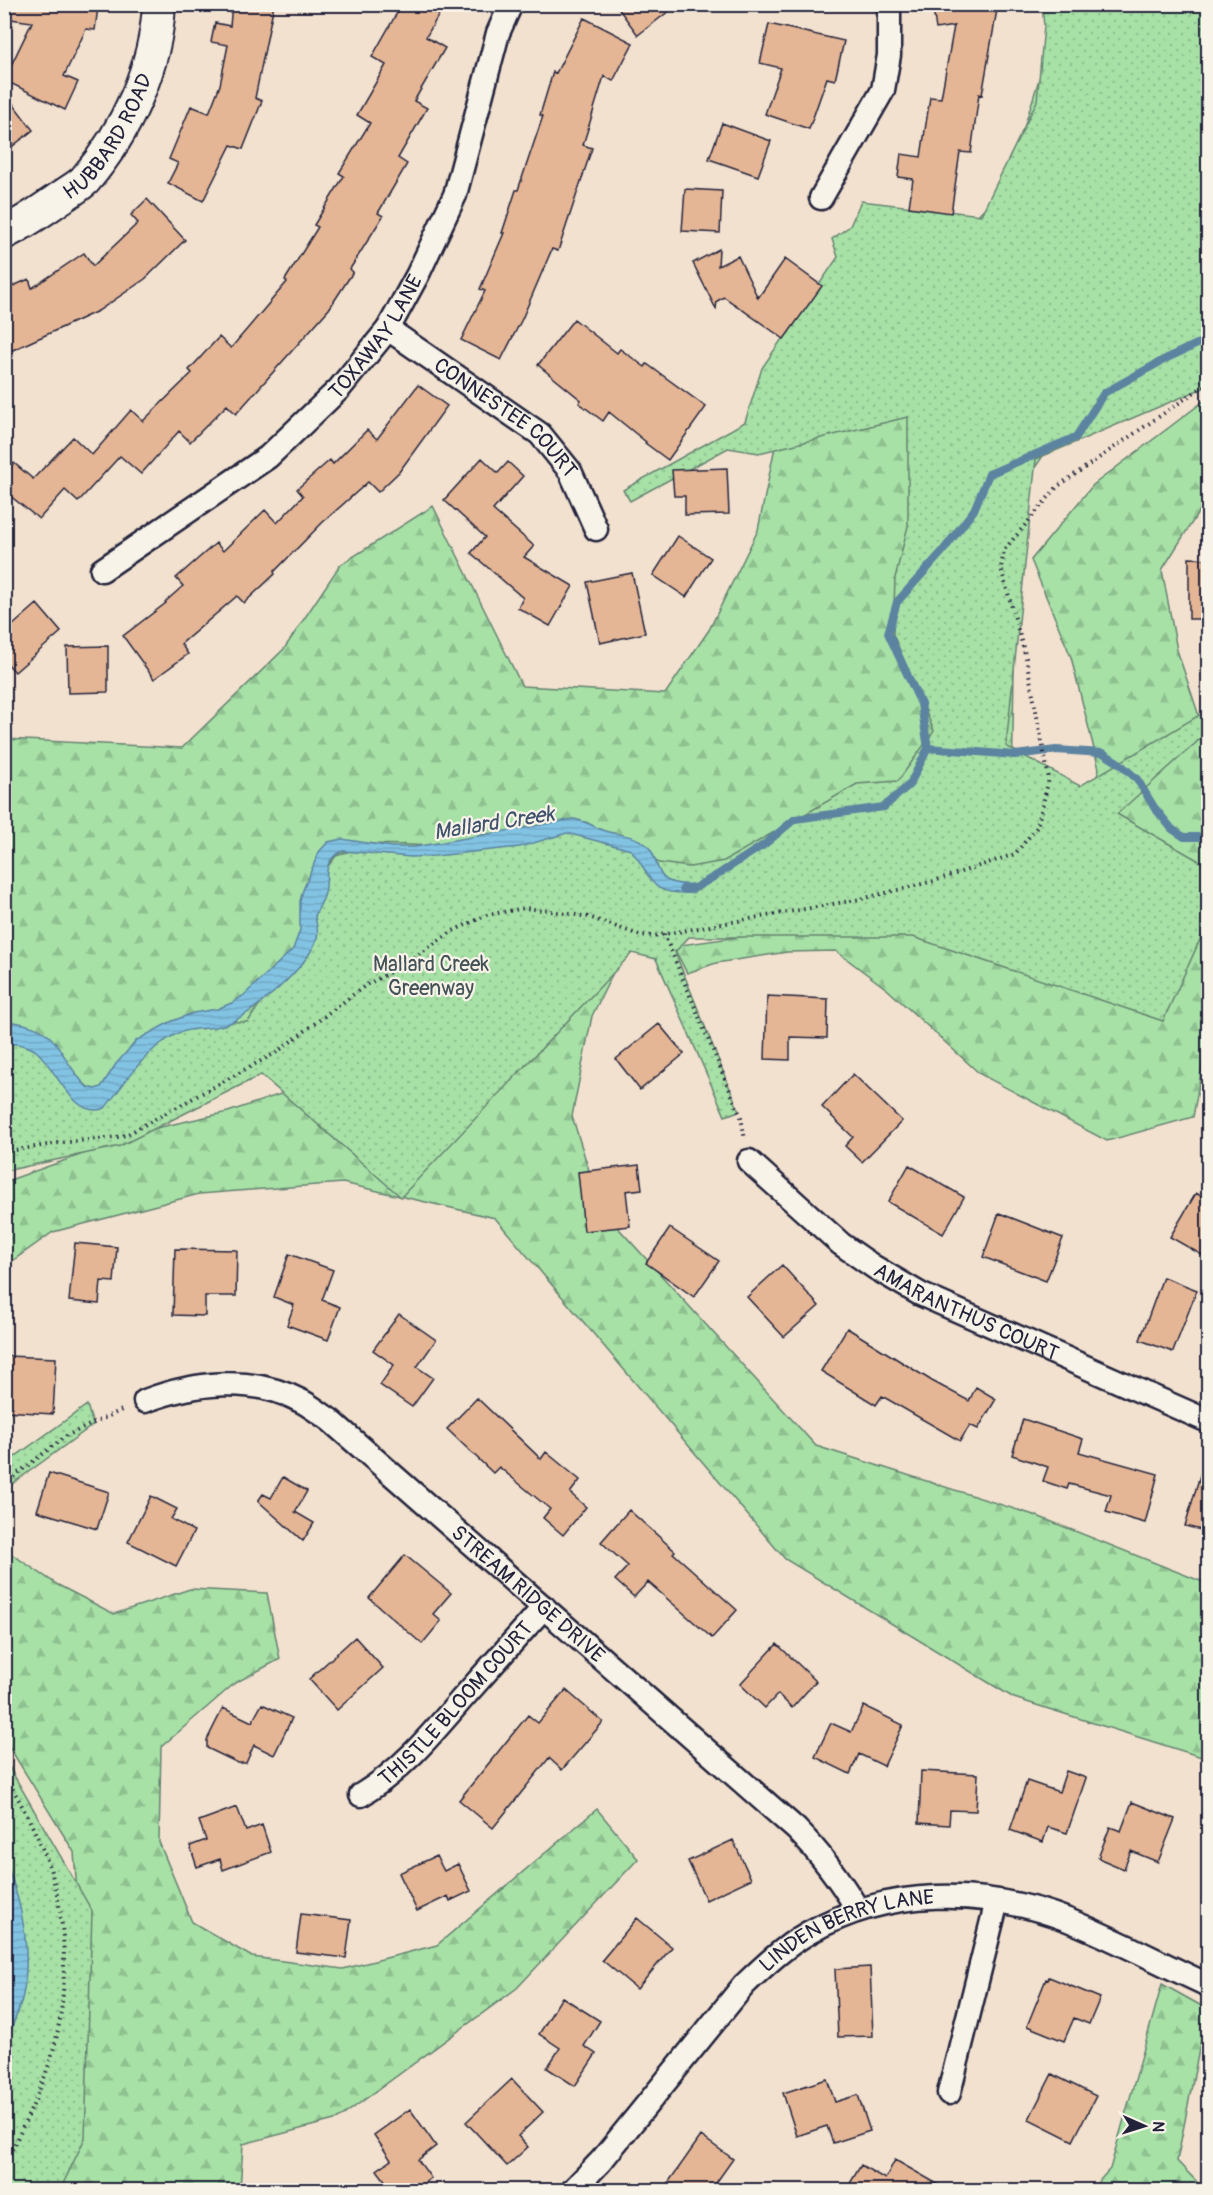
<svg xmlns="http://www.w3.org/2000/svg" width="1213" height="2195" font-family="Pangolin,sans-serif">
  <defs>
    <pattern id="forest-firs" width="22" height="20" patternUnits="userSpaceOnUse" patternTransform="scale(1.5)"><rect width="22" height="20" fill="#a7e1a6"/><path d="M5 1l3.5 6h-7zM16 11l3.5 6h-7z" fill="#8fc190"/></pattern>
    <pattern id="park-dots" width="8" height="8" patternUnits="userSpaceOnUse" patternTransform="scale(1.5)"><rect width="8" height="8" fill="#a7e1a6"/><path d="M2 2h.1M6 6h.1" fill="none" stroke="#8fc190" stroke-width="1.8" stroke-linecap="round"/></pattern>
    <pattern id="water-rules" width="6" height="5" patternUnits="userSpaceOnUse" patternTransform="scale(1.5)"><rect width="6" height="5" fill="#82c3e3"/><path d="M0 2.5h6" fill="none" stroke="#70a7c4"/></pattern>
  </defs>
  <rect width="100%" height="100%" fill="#f2e1cf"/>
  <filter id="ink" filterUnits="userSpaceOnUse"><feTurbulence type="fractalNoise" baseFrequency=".0167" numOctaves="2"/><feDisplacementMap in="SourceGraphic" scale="12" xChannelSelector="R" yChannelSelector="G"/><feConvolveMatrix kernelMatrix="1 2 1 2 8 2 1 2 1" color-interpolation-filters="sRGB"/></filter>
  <g filter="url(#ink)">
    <path fill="url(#forest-firs)" stroke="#648270" stroke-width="1.5" d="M 1208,5 L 1076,407 L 984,543 L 1014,670 L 1012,788 L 237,1037 L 5,1126 L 5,739 L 182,748 L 284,649 L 340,565 L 433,506 L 522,686 L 665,694 L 709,630 L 758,530 L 788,383 L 969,224 L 1006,186 L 1048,50 Z
      M 1208,398 L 1208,497 L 1162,570 L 1177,650 L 1208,743 L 1208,1034 L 1193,1117 L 1107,1141 L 980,1074 L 888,990 L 836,951 L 787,952 L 716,963 L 687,973 L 673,946 L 796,929 L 1070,872 L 1099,769 L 1071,657 L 1031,560 L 1093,485 Z
      M 623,952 L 592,1016 L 572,1116 L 601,1209 L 816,1446 L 1037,1516 L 1208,1584 L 1208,1759 L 1014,1698 L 785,1559 L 495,1218 L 343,1183 L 199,1194 L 53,1232 L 5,1266 L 4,1182 L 156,1128 L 228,1112 L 351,1070 Z
      M 4,1547 L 10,1553 L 58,1585 L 114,1614 L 190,1589 L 267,1593 L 280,1659 L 235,1683 L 161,1747 L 159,1842 L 192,1922 L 252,1957 L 343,1969 L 437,1945 L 597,1809 L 638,1859 L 517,1988 L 338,2119 L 243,2144 L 240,2190 L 19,2190 L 87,2024 L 74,1852 L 5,1740 Z
      M 1162,1984 L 1207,2009 L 1177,2161 L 1198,2183 L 1208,2185 L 1208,2190 L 1091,2190 L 1110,2169 Z"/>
    <path fill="url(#park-dots)" stroke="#648270" stroke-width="1.5" d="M 1042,5 L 1208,5 L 1208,386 L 1036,459 L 1006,746 L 1080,786 L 1203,713 L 1208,708 L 1208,732 L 1117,814 L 1208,866 L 1208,922 L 1163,1021 L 913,937 L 689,937 L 675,952 L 739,1111 L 725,1116 L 656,959 L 632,953 L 401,1197 L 261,1075 L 120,1146 L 5,1171 L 5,1033 L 31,1037 L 103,1100 L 164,1036 L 190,1021 L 248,1022 L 315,918 L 311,888 L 336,856 L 368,844 L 489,847 L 586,822 L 659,863 L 690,867 L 724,861 L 857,784 L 898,781 L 934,731 L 893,634 L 895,578 L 908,526 L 908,417 L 759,453 L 728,448 L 630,501 L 623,490 L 745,422 L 762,368 L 838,257 L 832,239 L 850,226 L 861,201 L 981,215 L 1037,101 L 1044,26 Z
      M 87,1405 L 93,1425 L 5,1489 L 5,1464 Z
      M 4,1758 L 92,1911 L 85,2138 L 60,2190 L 5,2190 Z"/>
    <path fill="url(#water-rules)" stroke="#5c83a0" stroke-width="1.5" d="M 574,819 C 586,821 594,827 605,831 C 617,835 630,834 641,841 C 666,855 645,887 692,884 L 693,893 C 646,895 655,879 631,850 L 567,833 L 520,847 L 435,856 L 411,857 L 343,851 C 321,861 329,874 325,893 C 323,901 318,908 315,916 C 316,924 319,930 317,938 C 309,966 251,1017 224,1025 C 198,1032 189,1024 163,1042 C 139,1059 123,1086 105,1108 C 73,1121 56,1067 36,1051 C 27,1044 15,1044 5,1043 L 5,1021 C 65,1027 53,1052 87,1087 L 95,1089 L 101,1087 L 116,1064 L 137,1040 L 170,1022 L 193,1013 L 217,1009 L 234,1002 L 244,995 L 293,949 L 300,930 L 300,901 L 303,890 L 319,852 L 328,842 L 342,839 L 392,847 L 415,847 Z
      M 5,1860 C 22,1903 32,1948 23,1995 C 19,2012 10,2030 5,2047 Z"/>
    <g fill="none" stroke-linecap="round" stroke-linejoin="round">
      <path stroke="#5c83a0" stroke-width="8" d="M 928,748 L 1015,755 L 1056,750 L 1103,753 L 1119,763 L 1137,779 L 1154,807 L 1172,829 L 1184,837 L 1204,837 L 1208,840
        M 683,889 L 693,889 L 717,875 L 765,844 L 795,819 L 884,807 L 910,784 L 928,748 L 921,704 L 888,633 L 897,602 L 942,552 L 974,510 L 989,474 L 1076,437 L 1104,393 L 1169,357 L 1208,339"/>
    </g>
    <path fill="#e5b695" stroke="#22223b" stroke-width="1.5" d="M 4,4 L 89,4 L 98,7 L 95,30 L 86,29 L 64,76 L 78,82 L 65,110 L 4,80 L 32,22 L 4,18 Z
      M 232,4 L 274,4 L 255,98 L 262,101 L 243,149 L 231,145 L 203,201 L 168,183 L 178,163 L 169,159 L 191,106 L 209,113 L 220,85 L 228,45 L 211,42 L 215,23 L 230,26 Z
      M 402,4 L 445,4 L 426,37 L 445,48 L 414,101 L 427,108 L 398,158 L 407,164 L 378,213 L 383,216 L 350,269 L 353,272 L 329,309 L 236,414 L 227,405 L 190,442 L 179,431 L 141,474 L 120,456 L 78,502 L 65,490 L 39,519 L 4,491 L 4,474 L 14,463 L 33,479 L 73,437 L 92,455 L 131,410 L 143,421 L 192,373 L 189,370 L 219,337 L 231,348 L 287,282 L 285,280 L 318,227 L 314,225 L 344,176 L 339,173 L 370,123 L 357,115 L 386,65 L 372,57 Z
      M 615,4 L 678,4 L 638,35 Z
      M 949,4 L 998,4 L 982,95 L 979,94 L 971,153 L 960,152 L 951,213 L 909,207 L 913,179 L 898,177 L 901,154 L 921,157 L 930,97 L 941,98 L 954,26 L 936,29 L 933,9 L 950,6 Z
      M 584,18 L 633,43 L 613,81 L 604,76 L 583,145 L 592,148 L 558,251 L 552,249 L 522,319 L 501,360 L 461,340 L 485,291 L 480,289 L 504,233 L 502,233 L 516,190 L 518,190 L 543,116 L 540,115 L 553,72 L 556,73 Z
      M 769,24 L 844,41 L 835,80 L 827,78 L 809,129 L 765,114 L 781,68 L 760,63 Z
      M 4,92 L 33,130 L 4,153 Z
      M 722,123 L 771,141 L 758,176 L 709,159 Z
      M 685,189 L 722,191 L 720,233 L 682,231 Z
      M 147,199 L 185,240 L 145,279 L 98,311 L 4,354 L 4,290 L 29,279 L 32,288 L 84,253 L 93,266 L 138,223 L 131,215 Z
      M 719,249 L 718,266 L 738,256 L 758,298 L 785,259 L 822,286 L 784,339 L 724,297 L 717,301 L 716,309 L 693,263 Z
      M 574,319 L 617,353 L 620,349 L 645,367 L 647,364 L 706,407 L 668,460 L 645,443 L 646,442 L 609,412 L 603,421 L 579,403 L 581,400 L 538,365 Z
      M 418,385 L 447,406 L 399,472 L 378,492 L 368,482 L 322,523 L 274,572 L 275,574 L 244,603 L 237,596 L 181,644 L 188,654 L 154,679 L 123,636 L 166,603 L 165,602 L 183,586 L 176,578 L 216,543 L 223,551 L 265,510 L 277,523 L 303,496 L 297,489 L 330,460 L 333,464 L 367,430 L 377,439 Z
      M 482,458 L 498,473 L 508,462 L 523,476 L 493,510 L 534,546 L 524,557 L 573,586 L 550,626 L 518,608 L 523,598 L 471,553 L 485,537 L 444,500 Z
      M 727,468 L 729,514 L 685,515 L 685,496 L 674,496 L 672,470 Z
      M 678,536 L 711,558 L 686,597 L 653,575 Z
      M 1189,558 L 1209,559 L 1209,619 L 1189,619 Z
      M 632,573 L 645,633 L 600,643 L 587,582 Z
      M 37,604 L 61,632 L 15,672 L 4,660 L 4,633 Z
      M 108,646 L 108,692 L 68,693 L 67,647 Z
      M 767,996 L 828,999 L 827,1038 L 790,1037 L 790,1060 L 765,1059 Z
      M 659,1024 L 684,1054 L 640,1090 L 616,1059 Z
      M 853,1074 L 902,1121 L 862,1162 L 845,1146 L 853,1137 L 822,1107 Z
      M 639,1165 L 642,1189 L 626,1191 L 630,1226 L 584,1231 L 578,1172 Z
      M 909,1165 L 964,1197 L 943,1234 L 888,1202 Z
      M 1196,1193 L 1209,1201 L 1209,1259 L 1170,1237 Z
      M 999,1213 L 1063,1238 L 1046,1281 L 983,1257 Z
      M 670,1228 L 719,1261 L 694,1297 L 646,1263 Z
      M 75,1243 L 117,1247 L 114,1282 L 101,1281 L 99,1304 L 69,1301 Z
      M 175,1249 L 237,1250 L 236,1296 L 205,1296 L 205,1316 L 173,1315 Z
      M 289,1254 L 333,1270 L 322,1300 L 340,1307 L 328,1340 L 287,1325 L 294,1305 L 274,1297 Z
      M 782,1265 L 819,1306 L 784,1337 L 747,1297 Z
      M 1163,1277 L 1197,1290 L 1173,1352 L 1140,1340 Z
      M 399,1314 L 436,1340 L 417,1367 L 433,1378 L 412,1407 L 380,1385 L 394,1365 L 373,1350 Z
      M 847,1328 L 932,1381 L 969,1401 L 976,1387 L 996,1399 L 978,1429 L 970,1425 L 960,1441 L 882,1396 L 876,1405 L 821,1371 Z
      M 6,1356 L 56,1358 L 53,1414 L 4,1411 Z
      M 477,1398 L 541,1459 L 546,1452 L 580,1480 L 570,1493 L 586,1507 L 563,1535 L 543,1518 L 550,1509 L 499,1467 L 493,1473 L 447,1429 Z
      M 1023,1419 L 1083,1439 L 1079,1452 L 1158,1474 L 1145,1523 L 1106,1512 L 1111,1495 L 1069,1484 L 1067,1489 L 1043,1481 L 1048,1467 L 1012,1455 Z
      M 1203,1465 L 1209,1465 L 1209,1532 L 1185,1526 Z
      M 49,1473 L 109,1492 L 97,1529 L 37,1511 Z
      M 283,1477 L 307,1491 L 295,1512 L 314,1523 L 303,1541 L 258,1501 L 263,1494 L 271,1498 Z
      M 151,1496 L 177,1509 L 171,1519 L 194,1531 L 176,1566 L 128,1542 Z
      M 629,1510 L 675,1551 L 673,1553 L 737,1610 L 712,1638 L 648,1582 L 634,1597 L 615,1580 L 628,1566 L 601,1542 Z
      M 405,1555 L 451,1593 L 433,1614 L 441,1621 L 422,1644 L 369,1598 Z
      M 355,1637 L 383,1668 L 337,1710 L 309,1679 Z
      M 777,1644 L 816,1681 L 792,1708 L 778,1694 L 765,1708 L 740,1684 Z
      M 566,1690 L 603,1722 L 562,1770 L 549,1758 L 493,1828 L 459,1800 L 528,1715 L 538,1723 Z
      M 262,1704 L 292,1718 L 274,1755 L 254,1745 L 246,1763 L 238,1763 L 207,1748 L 207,1740 L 223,1708 L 252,1722 Z
      M 864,1706 L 903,1725 L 884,1766 L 859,1754 L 850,1774 L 815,1757 L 831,1723 L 851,1732 Z
      M 921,1771 L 978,1774 L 976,1811 L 950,1810 L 949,1825 L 919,1823 Z
      M 1066,1771 L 1086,1778 L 1067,1833 L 1048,1827 L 1043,1842 L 1010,1830 L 1027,1781 L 1059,1792 Z
      M 1132,1802 L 1175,1819 L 1158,1862 L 1131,1851 L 1124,1869 L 1098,1858 L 1110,1827 L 1121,1831 Z
      M 237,1807 L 246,1831 L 262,1825 L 271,1852 L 223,1870 L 220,1859 L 197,1867 L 190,1846 L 206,1840 L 199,1821 Z
      M 733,1840 L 751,1879 L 706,1900 L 688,1861 Z
      M 436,1856 L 444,1871 L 458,1864 L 471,1891 L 450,1901 L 448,1896 L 417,1911 L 399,1873 Z
      M 301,1914 L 351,1920 L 346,1958 L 296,1952 Z
      M 637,1918 L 672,1947 L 637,1989 L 602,1960 Z
      M 870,1967 L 873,2036 L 838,2037 L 835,1969 Z
      M 1049,1977 L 1100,1998 L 1089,2024 L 1074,2018 L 1064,2041 L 1027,2026 L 1046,1979 L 1048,1980 Z
      M 562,1997 L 600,2021 L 584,2046 L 596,2054 L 575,2086 L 547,2068 L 560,2048 L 539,2034 Z
      M 1052,2074 L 1096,2096 L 1073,2141 L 1029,2119 Z
      M 512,2079 L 543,2112 L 518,2136 L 528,2147 L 507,2166 L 466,2122 Z
      M 827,2079 L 835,2102 L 858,2095 L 870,2131 L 833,2143 L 827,2126 L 797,2136 L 783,2093 Z
      M 410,2109 L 436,2146 L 418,2160 L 431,2178 L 414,2190 L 392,2190 L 377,2170 L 391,2160 L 374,2135 Z
      M 701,2136 L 733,2159 L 711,2190 L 663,2190 Z
      M 895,2160 L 948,2190 L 846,2190 L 861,2165 L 885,2179 Z"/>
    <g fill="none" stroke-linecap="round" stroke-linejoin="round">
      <g stroke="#22223b" stroke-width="27">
        <g id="street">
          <path d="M 821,198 L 883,90 L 889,55 L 889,4"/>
          <path id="s1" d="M 388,329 L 540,434 L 570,471 L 596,529"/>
          <path id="s2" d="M 102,570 L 268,457 L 339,389 L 388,329 L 418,274 L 455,195 L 498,33 L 511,4"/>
          <path id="s3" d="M 749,1161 L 841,1244 L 874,1267 L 920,1294 L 1208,1421"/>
          <path id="s4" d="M 145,1401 C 195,1382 253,1375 303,1402 C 312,1407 321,1414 330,1420 L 796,1829 C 820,1853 840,1880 858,1910"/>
          <path id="s5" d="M 361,1795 C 401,1771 431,1735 461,1700 C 489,1669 516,1638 544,1607"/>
          <path d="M 949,2093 L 997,1901"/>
          <path id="s6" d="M 573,2190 L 601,2161 L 744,1985 C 764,1966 784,1947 808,1933 C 888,1887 983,1887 1068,1920 C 1115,1939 1162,1964 1208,1985"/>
        </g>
      </g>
      <g stroke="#22223b" stroke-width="36">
        <g id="secondary">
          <path id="s7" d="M 4,233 C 25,223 44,209 63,196 C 70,191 79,186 85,180 C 126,132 156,68 159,4"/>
        </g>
      </g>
      <path stroke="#22223b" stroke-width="4" stroke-dasharray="1.5 4.5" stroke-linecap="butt" d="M 664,934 L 741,1117 L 745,1140
        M 4,1152 L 59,1143 L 117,1137 L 126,1135 L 277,1052 L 366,985 L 398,968 L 453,931 L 487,915 L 525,908 L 551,911 L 589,917 L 639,935 L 654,936 L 861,899 L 934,881 L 1015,854 L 1037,827 L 1049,779 L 1026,658 L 1001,568 L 1004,550 L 1058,486 L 1208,383
        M 4,1484 L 66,1436 L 124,1409
        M 4,1773 C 20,1802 37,1832 48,1863 C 69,1920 69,2004 50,2061 C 39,2097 20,2132 4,2166"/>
      <use href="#street" stroke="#f7f3e8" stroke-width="22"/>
      <use href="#secondary" stroke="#f7f3e8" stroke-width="32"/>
    </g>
  </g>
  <g text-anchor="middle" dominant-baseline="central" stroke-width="4.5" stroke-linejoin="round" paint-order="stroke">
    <g font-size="21" fill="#22223b" stroke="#f7f3e8">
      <text stroke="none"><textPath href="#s7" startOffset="146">HUBBARD ROAD</textPath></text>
      <text stroke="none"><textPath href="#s2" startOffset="363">TOXAWAY LANE</textPath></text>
      <text stroke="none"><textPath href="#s1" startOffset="148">CONNESTEE COURT</textPath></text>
      <text stroke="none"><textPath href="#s3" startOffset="267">AMARANTHUS COURT</textPath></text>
      <text stroke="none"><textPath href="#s4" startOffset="459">STREAM RIDGE DRIVE</textPath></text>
      <text stroke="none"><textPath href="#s5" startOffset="132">THISTLE BLOOM COURT</textPath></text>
      <text stroke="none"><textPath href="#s6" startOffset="387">LINDEN BERRY LANE</textPath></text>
    </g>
    <g font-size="21" fill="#435256" stroke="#f7f3e8">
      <text x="431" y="964">Mallard Creek<tspan x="431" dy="24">Greenway</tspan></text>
    </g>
    <g font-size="22" font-style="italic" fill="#3f526d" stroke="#f7f3e8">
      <text transform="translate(494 823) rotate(-9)">Mallard Creek</text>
    </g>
  </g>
  <rect width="1213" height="2195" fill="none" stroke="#f7f3e8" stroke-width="24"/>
  <rect x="12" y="12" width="1189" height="2171" fill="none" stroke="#22223b" stroke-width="2" filter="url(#ink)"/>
  <g transform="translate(1144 2126) rotate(93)" stroke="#f7f3e8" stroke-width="4.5" paint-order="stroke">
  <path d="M0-4.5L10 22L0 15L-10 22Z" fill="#22223b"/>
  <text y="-9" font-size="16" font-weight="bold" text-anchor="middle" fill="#22223b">N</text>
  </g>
</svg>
